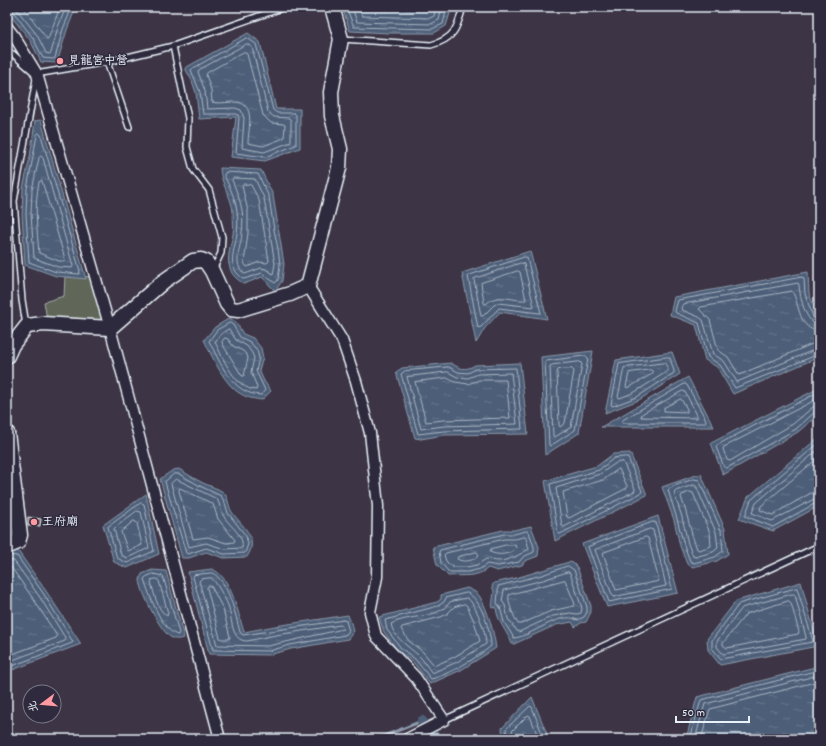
<svg xmlns="http://www.w3.org/2000/svg" width="826" height="746" font-family="Dekko,'LXGW WenKai TC',sans-serif">
  <defs>
    <pattern id="water-ripples" width="26" height="14" patternUnits="userSpaceOnUse"><rect width="26" height="14" fill="#4d5e78"/><path d="M2 4q2-2 4 0t4 0M15 11q2-2 4 0t4 0" fill="none" stroke="#67768c"/></pattern>
    <pattern id="building-hatch" width="6" height="6" patternUnits="userSpaceOnUse"><rect width="6" height="6" fill="#766065"/><path d="M-1 1l2-2M0 6l6-6M5 7l2-2" fill="none" stroke="#8a777c"/></pattern>
  </defs>
  <rect width="100%" height="100%" fill="#3d3545"/>
  <filter id="ink" filterUnits="userSpaceOnUse"><feTurbulence type="fractalNoise" baseFrequency=".025" numOctaves="2"/><feDisplacementMap in="SourceGraphic" scale="8" xChannelSelector="R" yChannelSelector="G"/><feConvolveMatrix kernelMatrix="1 2 1 2 8 2 1 2 1" color-interpolation-filters="sRGB"/></filter>
  <g filter="url(#ink)">
    <path fill="#616659" stroke="#a4aca8" d="M 65,276 L 96,277 L 110,328 L 48,325 L 44,302 L 64,296 Z"/>
    <path fill="url(#water-ripples)" stroke="#8b99ab" d="M 7,7 L 76,7 L 67,30 L 57,63 L 41,62 L 30,40 L 7,11 Z
      M 342,7 L 452,7 L 446,26 L 434,33 L 388,33 L 350,31 Z
      M 248,33 L 260,42 L 276,109 L 300,109 L 300,148 L 265,161 L 231,157 L 236,117 L 199,119 L 196,93 L 192,81 L 185,68 Z
      M 41,120 L 86,279 L 56,276 L 25,265 L 22,214 L 23,188 L 30,157 L 35,121 Z
      M 220,168 L 261,170 L 273,195 L 284,264 L 282,281 L 275,291 L 262,277 L 244,284 C 237,279 232,276 230,268 C 226,258 231,245 233,234 C 234,228 233,219 233,212 C 232,197 220,183 220,168 Z
      M 530,251 L 547,319 L 500,312 L 485,328 L 476,343 L 462,273 Z
      M 808,272 L 809,293 L 819,321 L 819,357 L 733,394 L 717,367 L 705,360 L 696,325 L 670,315 L 674,297 Z
      M 230,318 L 236,322 L 243,334 L 253,338 L 261,348 L 263,358 L 259,370 L 264,381 L 271,391 L 262,400 C 255,399 247,398 241,394 C 224,385 212,356 204,340 L 215,327 Z
      M 593,351 L 579,433 L 545,455 L 541,357 Z
      M 672,352 L 680,374 L 639,400 L 605,413 L 616,360 Z
      M 451,363 C 460,369 465,371 475,365 L 520,363 L 528,434 L 444,435 L 421,439 L 415,438 L 396,372 L 402,368 Z
      M 688,377 L 714,427 L 601,427 Z
      M 819,388 L 819,414 L 798,432 L 723,475 L 711,443 Z
      M 819,437 L 819,506 L 773,531 L 739,519 L 748,497 Z
      M 630,453 L 647,495 L 555,541 L 545,481 L 597,466 L 613,454 Z
      M 179,469 C 187,474 195,479 203,483 C 209,486 218,488 223,492 C 229,497 228,506 232,512 C 242,527 260,537 247,557 L 224,558 L 206,552 L 189,558 L 182,558 L 160,479 L 173,470 Z
      M 701,474 L 725,529 L 728,554 L 717,561 L 693,567 L 687,564 L 680,546 L 674,520 L 662,487 L 693,476 Z
      M 146,494 L 159,554 L 127,568 L 114,562 L 103,525 Z
      M 658,516 L 678,593 L 607,607 L 582,544 Z
      M 531,526 L 539,547 L 538,556 L 525,561 L 522,565 L 497,571 L 488,568 C 478,578 462,575 448,576 L 437,565 L 433,547 L 503,530 L 514,530 Z
      M 7,551 L 18,551 L 46,591 L 81,644 L 7,672 Z
      M 569,562 L 573,563 L 577,567 L 591,606 L 591,612 L 586,622 L 581,623 L 575,627 L 572,622 L 556,625 L 514,644 L 512,644 C 507,631 497,622 496,607 L 492,608 L 494,591 L 492,586 L 494,583 L 516,578 Z
      M 212,569 C 232,577 238,614 244,632 L 275,626 L 348,615 L 354,631 L 348,639 L 291,649 L 269,655 L 209,654 L 188,572 Z
      M 152,570 L 166,571 L 184,638 C 180,639 176,640 172,638 C 161,633 141,593 140,580 C 140,579 141,576 142,574 Z
      M 801,582 L 818,646 L 720,665 L 708,650 L 707,639 L 736,601 Z
      M 467,588 C 472,590 477,592 480,597 C 488,610 494,633 496,648 L 461,670 L 430,684 L 413,662 L 398,651 L 384,632 L 379,617 L 437,602 L 441,599 L 441,595 Z
      M 819,666 L 819,739 L 686,739 L 697,697 Z
      M 532,697 L 549,739 L 503,739 L 502,728 Z"/>
    <g fill="none" stroke-linecap="round" stroke-linejoin="round">
      <path stroke="#aab6c5" stroke-width="1" d="M 15,7 L 37,35 L 46,53 L 49,54 L 51,53 L 58,27 L 66,7
        M 23,7 L 47,39 L 49,37 L 60,7
        M 346,7 L 354,27 L 432,29 L 443,24 L 447,7
        M 352,7 L 357,22 L 431,24 L 439,20 L 442,7
        M 358,7 L 362,16 L 430,18 L 434,16 L 436,7
        M 7,9 L 12,10 L 33,38 L 43,58 L 53,59 L 55,58 L 63,29 L 72,7
        M 247,38 L 256,44 L 273,110 L 277,113 L 294,113 L 296,115 L 296,145 L 265,157 L 236,153 L 239,118 L 237,114 L 203,114 L 200,92 L 191,70 L 192,69 Z
        M 247,44 L 252,47 L 268,112 L 274,117 L 289,118 L 291,120 L 291,142 L 264,152 L 242,148 L 244,118 L 241,110 L 235,108 L 207,109 L 205,91 L 198,72 L 199,70 Z
        M 244,52 L 247,54 L 263,115 L 271,123 L 283,124 L 285,125 L 284,138 L 263,146 L 248,143 C 248,129 257,102 234,102 C 227,102 219,104 212,102 L 211,90 L 206,75 L 207,73 Z
        M 39,133 L 41,135 L 80,271 L 79,274 L 56,272 L 29,262 L 26,214 L 27,189 L 37,135 Z
        M 41,156 L 43,158 L 73,266 L 72,268 L 58,267 L 34,258 L 31,214 L 32,190 L 39,158 Z
        M 226,172 L 258,174 L 269,197 L 274,230 L 278,249 L 280,264 L 278,280 L 275,283 L 262,273 L 244,279 C 225,267 235,251 237,233 C 238,226 238,218 237,211 C 235,198 230,187 224,176 Z
        M 233,178 L 255,179 L 264,198 L 275,264 L 273,274 L 266,269 L 261,268 L 245,274 C 231,265 242,245 242,232 C 243,225 243,217 242,210 C 240,199 236,190 232,180 Z
        M 42,181 L 65,259 L 64,261 L 59,261 L 39,253 C 37,230 34,205 39,182 Z
        M 244,184 L 251,185 L 259,200 L 269,261 L 267,263 L 259,262 L 247,267 L 244,263 L 248,233 L 248,211 L 242,186 Z
        M 525,257 L 527,258 L 541,313 L 539,313 L 499,308 L 481,327 L 478,328 L 468,276 Z
        M 521,263 L 524,264 L 534,307 L 498,303 L 494,305 L 483,316 L 481,316 L 474,279 Z
        M 518,271 L 520,272 L 526,300 C 511,301 498,292 486,304 L 484,303 L 481,283 Z
        M 819,320 L 816,319 L 813,317 L 805,294 L 804,279 L 802,277 L 678,300 L 675,311 L 676,313 L 699,323 L 708,357 L 720,365 L 735,388 L 819,354
        M 230,323 L 233,325 L 240,337 L 250,342 L 257,350 L 259,358 L 256,371 L 265,390 L 261,395 C 232,394 221,364 209,341 L 217,330 Z
        M 819,325 C 805,324 800,296 799,285 L 798,283 L 683,304 L 681,308 L 682,310 L 699,317 L 703,320 L 713,354 L 724,361 L 737,382 L 814,350 L 819,349
        M 229,329 L 236,340 L 247,346 L 252,353 L 254,358 L 251,372 L 257,387 L 256,390 C 235,389 223,358 215,342 L 221,334 Z
        M 819,331 C 798,330 800,304 792,291 L 701,307 L 699,309 L 710,320 L 718,350 L 728,357 L 739,375 L 812,344 L 819,343
        M 225,338 L 228,339 L 233,346 L 243,351 L 247,355 L 248,358 L 244,376 L 242,376 L 223,345 L 222,342 Z
        M 586,356 L 588,359 L 575,430 L 550,446 L 549,445 L 545,362 L 547,361 Z
        M 668,357 L 670,358 L 674,371 L 674,373 L 637,397 L 613,406 L 611,405 L 619,364 Z
        M 580,362 L 582,364 L 571,427 L 555,437 L 553,436 L 550,366 L 552,365 Z
        M 665,363 L 668,369 L 668,371 L 635,392 L 620,398 L 618,397 L 624,368 Z
        M 449,367 L 458,372 L 468,373 L 476,369 L 516,368 L 522,429 L 444,431 L 418,434 L 401,374 L 405,371 Z
        M 572,369 L 574,371 L 565,423 L 560,427 L 559,425 L 557,372 L 558,370 Z
        M 651,370 L 653,372 L 652,374 L 628,388 L 626,387 L 629,373 Z
        M 448,372 L 457,377 L 468,378 L 478,374 L 511,373 L 517,424 L 444,426 L 421,429 L 407,377 Z
        M 447,378 L 455,382 L 468,384 L 479,380 L 506,380 L 510,418 L 443,420 L 426,422 L 415,382 Z
        M 685,384 L 687,385 L 706,420 L 705,423 L 624,423 L 622,422 L 623,420 Z
        M 683,391 L 685,392 L 697,415 L 697,418 L 641,417 L 642,414 Z
        M 819,392 L 717,445 L 716,447 L 724,467 L 727,468 L 796,429 L 815,412 L 819,411
        M 819,398 L 724,447 L 723,449 L 727,460 L 730,461 L 793,424 L 813,407 L 819,406
        M 681,399 L 687,409 L 687,412 L 664,411 L 664,408 Z
        M 819,443 L 751,500 L 745,516 L 773,527 L 816,503 L 819,503
        M 819,449 L 756,503 L 752,513 L 772,521 L 814,499 L 819,498
        M 626,457 L 628,458 L 642,491 L 641,493 L 560,534 L 558,534 L 550,484 L 599,470 L 614,458 Z
        M 819,457 L 761,506 L 760,510 L 772,515 L 811,493 L 819,492
        M 623,462 L 635,489 L 635,491 L 564,527 L 562,526 L 556,488 L 600,474 L 616,463 Z
        M 619,469 L 627,486 L 627,488 L 569,518 L 567,517 L 563,492 L 603,480 Z
        M 174,474 L 179,474 L 202,487 L 221,496 L 225,503 L 228,513 L 246,536 L 248,544 L 245,553 L 224,554 L 206,548 L 188,554 L 186,553 L 165,482 Z
        M 176,479 L 217,499 C 220,504 220,509 223,515 C 228,525 245,535 242,548 L 225,549 L 206,543 L 189,547 L 171,484 Z
        M 694,479 L 699,480 L 721,530 L 723,551 L 715,557 L 694,563 L 690,561 L 684,545 L 677,519 L 668,490 L 674,486 Z
        M 694,485 L 696,486 L 716,532 L 718,548 L 713,552 L 695,557 L 693,556 L 688,544 L 682,517 L 674,493 L 676,491 Z
        M 180,488 L 213,504 L 218,519 L 235,540 L 234,542 L 226,543 L 208,537 L 193,539 L 179,491 Z
        M 690,492 L 693,493 L 710,533 L 711,546 L 699,550 L 697,549 C 690,533 688,514 681,497 L 682,495 Z
        M 141,503 L 144,504 L 154,551 L 127,563 L 117,558 L 108,527 Z
        M 137,511 L 141,512 L 149,548 L 127,558 L 121,555 L 114,529 Z
        M 134,521 L 137,523 L 142,545 L 128,551 L 121,532 Z
        M 653,522 L 656,523 L 672,589 L 609,602 L 588,547 Z
        M 650,529 L 653,530 L 666,586 L 613,597 L 595,550 Z
        M 527,531 L 529,532 L 534,547 L 534,552 L 523,557 L 519,562 L 498,566 L 487,564 L 480,569 L 468,572 L 449,572 L 441,563 L 439,552 L 440,550 L 504,534 L 514,534 Z
        M 524,537 L 526,538 L 529,549 C 521,554 509,561 499,561 C 494,561 490,559 486,559 L 477,565 L 467,567 L 452,567 L 446,561 L 444,555 L 446,553 L 504,539 L 515,539 Z
        M 646,537 L 648,538 L 659,581 L 616,590 L 603,553 Z
        M 506,545 L 515,545 L 516,548 C 510,555 498,556 490,552 L 491,549 Z
        M 477,552 L 479,555 C 474,561 464,563 457,559 L 458,557 Z
        M 7,555 L 17,556 L 43,593 L 73,642 L 72,643 L 7,668
        M 7,560 L 14,561 L 39,596 L 66,639 L 65,641 L 7,662
        M 7,566 L 11,567 L 34,600 L 57,636 L 56,638 L 7,656
        M 568,566 L 574,570 L 587,607 L 587,612 L 584,617 L 577,620 C 560,610 531,637 514,638 L 504,622 L 500,607 L 497,603 L 498,592 L 498,586 L 542,575 Z
        M 568,572 L 570,573 L 582,608 L 581,613 L 577,614 L 570,613 L 553,616 L 519,632 L 517,631 L 508,619 L 505,605 L 502,601 L 504,590 L 543,580 Z
        M 212,573 C 228,579 236,617 240,632 L 243,635 L 344,620 L 346,621 L 349,631 L 345,635 L 290,645 L 269,651 L 213,650 L 193,577 L 194,575 Z
        M 153,574 L 163,576 L 179,633 L 178,635 C 162,632 149,594 144,579 L 146,577 Z
        M 211,578 C 215,580 216,584 219,588 C 222,594 227,601 229,608 C 232,619 231,641 247,641 L 276,635 L 340,625 L 342,626 L 343,629 L 268,646 L 217,645 L 199,581 L 201,579 Z
        M 157,579 L 159,581 L 168,613 L 167,616 C 157,610 154,593 151,582 L 152,580 Z
        M 565,580 L 575,604 L 574,606 L 551,611 L 521,624 L 518,624 C 514,617 507,602 509,595 Z
        M 208,586 L 211,586 L 223,609 L 230,637 L 229,639 L 222,639 L 220,638 L 207,588 Z
        M 797,588 L 813,641 L 812,642 L 721,659 L 712,648 L 712,640 L 739,604 Z
        M 467,593 C 481,598 491,632 491,646 C 480,656 446,676 431,679 L 415,659 L 401,648 L 387,630 L 385,620 L 438,606 L 444,602 L 446,598 Z
        M 793,594 L 795,595 L 806,637 L 806,639 L 723,654 L 717,647 L 717,641 L 742,608 Z
        M 467,598 C 476,603 486,633 486,644 L 457,662 L 432,673 C 427,667 424,660 418,655 C 409,647 393,637 391,624 C 409,614 438,620 450,602 Z
        M 789,601 L 791,603 L 799,632 L 798,634 L 727,648 L 723,645 L 723,643 L 746,614 Z
        M 465,604 L 467,606 L 474,621 L 480,641 L 454,657 L 436,665 L 434,665 L 423,652 L 409,641 L 401,629 L 402,627 L 441,617 L 447,614 L 454,607 Z
        M 507,739 L 506,729 L 530,706 L 532,707 L 544,739
        M 512,739 L 512,731 L 528,715 L 530,716 L 539,739
        M 690,739 L 701,700 L 819,670
        M 695,739 L 705,704 L 819,675
        M 701,739 L 710,709 L 819,681"/>
      <path stroke="#8b99ab" stroke-width="3" d="M 367,739 L 384,736 L 422,721"/>
      <path stroke="#4d5e78" stroke-width="10" d="M 422,721 L 437,739"/>
    </g>
    <path fill="url(#building-hatch)" stroke="#e8f1f8" d="M 28,517 L 41,519 L 40,526 L 28,526 Z"/>
    <g fill="none" stroke-linecap="round" stroke-linejoin="round">
      <g stroke="#e8f1f8" stroke-width="8">
        <path id="lane" d="M 342,39 L 431,45 C 454,39 457,29 463,7
          M 173,46 L 188,118 L 187,147 L 193,169 L 209,190 L 222,237 L 221,253 L 213,270
          M 7,52 L 13,54 L 30,69
          M 107,62 L 129,127
          M 36,74 L 107,62 L 173,46 L 282,8 L 295,7
          M 26,325 L 22,300 L 14,201 L 36,79
          M 444,720 L 819,546"/>
      </g>
      <g stroke="#e8f1f8" stroke-width="13">
        <path id="street" d="M 7,27 L 14,36 L 37,74 L 110,328 L 220,739
          M 308,286 L 342,340 L 356,381 L 370,433 L 378,506 L 377,577 L 370,612 L 376,636 L 416,678 L 444,720 L 407,739"/>
      </g>
      <g stroke="#e8f1f8" stroke-width="17">
        <path id="secondary" d="M 7,356 L 12,345 L 27,326 L 43,324 L 110,328 L 164,281 L 193,261 L 201,260 L 206,262 L 212,271 L 227,304 L 231,309 L 238,310 L 290,294 L 308,286 L 339,168 L 340,149 L 332,116 L 331,92 L 341,39 L 332,7
          M 7,433 L 20,535 L 18,542 L 11,545 L 7,546"/>
      </g>
      <use href="#lane" stroke="#2f2a3d" stroke-width="5"/>
      <use href="#street" stroke="#2f2a3d" stroke-width="10"/>
      <use href="#secondary" stroke="#2f2a3d" stroke-width="14"/>
    </g>
  </g>
  <g fill="#ff9aa2" stroke="#2f2a3d" stroke-width="1.5">
    <circle cx="60" cy="61" r="4"/>
    <circle cx="34" cy="522" r="4"/>
  </g>
  <g text-anchor="middle" dominant-baseline="central" stroke-width="3" stroke-linejoin="round" paint-order="stroke">
    <g font-size="12" fill="#e8f1f8" stroke="#2f2a3d" text-anchor="start">
      <text x="68" y="61">見龍宮中營</text>
      <text x="42" y="522">王府廟</text>
    </g>
  </g>
  <rect width="826" height="746" fill="none" stroke="#2f2a3d" stroke-width="24"/>
  <rect x="12" y="12" width="802" height="722" fill="none" stroke="#e8f1f8" stroke-width="1.5" filter="url(#ink)"/>
  <g transform="translate(42 704) rotate(254)"><circle r="19" fill="#2f2a3d" stroke="#797a88"/>
  <path d="M0-3L7 15L0 10L-7 15Z" fill="#ff9aa2"/>
  <text y="-6" font-size="11" font-weight="bold" text-anchor="middle" fill="#e8f1f8">北</text>
  </g>
  <path d="M676 716v6h73v-6" fill="none" stroke="#e8f1f8" stroke-width="2"/>
  <text x="682" y="716" font-size="12" fill="#e8f1f8" stroke="#2f2a3d" stroke-width="3" paint-order="stroke">50 m</text>
</svg>
